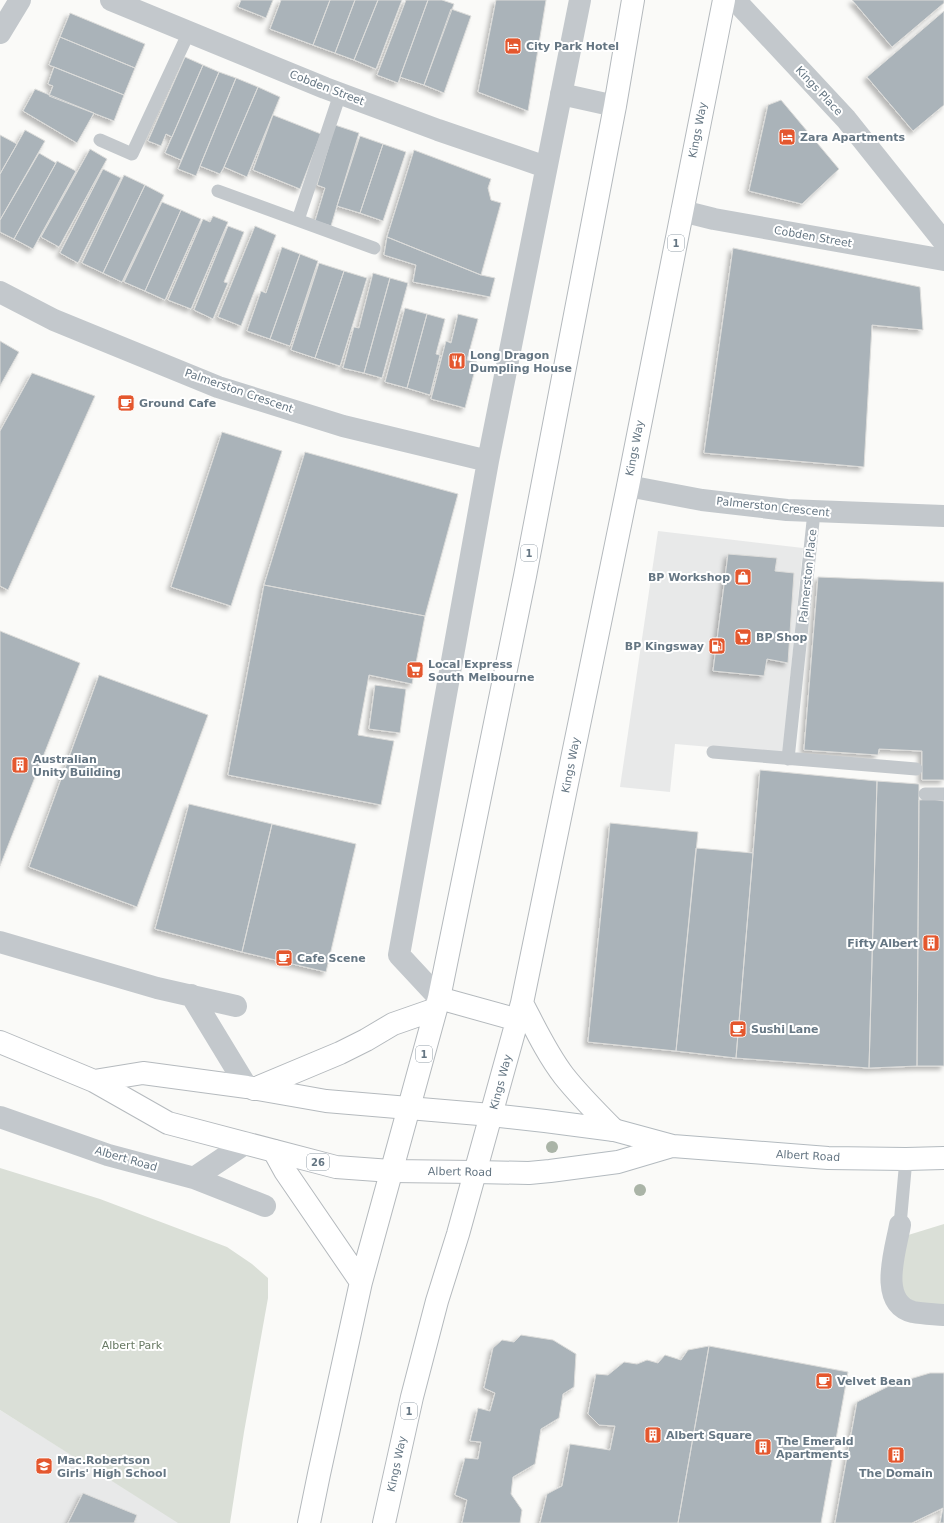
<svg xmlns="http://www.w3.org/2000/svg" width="944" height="1523" font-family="'DejaVu Sans',sans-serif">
  <defs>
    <filter id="shadow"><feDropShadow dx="-3.5" dy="3.5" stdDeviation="2" flood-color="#0004"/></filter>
  </defs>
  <rect width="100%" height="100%" fill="#fafaf8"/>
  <path fill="#e8e9e9" d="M 658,531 L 803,548 L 783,753 L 675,744 L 670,792 L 620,787 Z
    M 0,1410 L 178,1522 L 178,1523 L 0,1523 Z"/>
  <path fill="#dadfd7" d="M 0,1168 L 100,1199 L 227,1247 L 252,1264 L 268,1278 L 268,1298 L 244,1432 L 230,1523 L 178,1523 L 0,1410 Z
    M 944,1224 L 944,1306 L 915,1303 L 907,1299 L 899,1280 L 905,1236 Z"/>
  <path fill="#aab3b9" stroke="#dcdcda" filter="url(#shadow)" d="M 241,0 L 273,0 L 266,18 L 238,7 Z
    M 281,0 L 330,0 L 313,45 L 270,29 Z
    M 330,0 L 355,0 L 335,53 L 313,45 Z
    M 355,0 L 378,0 L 354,60 L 335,53 Z
    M 378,0 L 402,0 L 376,69 L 354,60 Z
    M 406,0 L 428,0 L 398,83 L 377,75 Z
    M 428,0 L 442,0 L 454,4 L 424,85 L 400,77 Z
    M 496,0 L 546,0 L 528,111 L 478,92 Z
    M 852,0 L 944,0 L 944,3 L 892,47 Z
    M 451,9 L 471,16 L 444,93 L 424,85 Z
    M 944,11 L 944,105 L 913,131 L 867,77 Z
    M 70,13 L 145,44 L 135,68 L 60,37 Z
    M 60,37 L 135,68 L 124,95 L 49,65 Z
    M 185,57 L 203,65 L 172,137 L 166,134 L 161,146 L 148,141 Z
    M 203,65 L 219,72 L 181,160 L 165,153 Z
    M 54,67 L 124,95 L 114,121 L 49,96 L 53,86 L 48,84 Z
    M 219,72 L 236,78 L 196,176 L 178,169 Z
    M 236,78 L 258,87 L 224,167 L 220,174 L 200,166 Z
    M 258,87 L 280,97 L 247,177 L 224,167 Z
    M 35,89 L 94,113 L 77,143 L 23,111 Z
    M 781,100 L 839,169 L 802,204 L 749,191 L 768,105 Z
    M 273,115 L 321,134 L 300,189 L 253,170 Z
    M 335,125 L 359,133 L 331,226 L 315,221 L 325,188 L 317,185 Z
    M 25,130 L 45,141 L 0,220 L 0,174 Z
    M 0,135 L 17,144 L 0,174 Z
    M 360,136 L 383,144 L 360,213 L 337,206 Z
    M 383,144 L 406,152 L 383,221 L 360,213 Z
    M 90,149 L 107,159 L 59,247 L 41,237 Z
    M 414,150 L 491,179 L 488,188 L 491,200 L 501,203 L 481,275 L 387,237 Z
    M 39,153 L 56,163 L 14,239 L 0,232 L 0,220 Z
    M 57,161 L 76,171 L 33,249 L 14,239 Z
    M 103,169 L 121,178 L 78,263 L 60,253 Z
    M 124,175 L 145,185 L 103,273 L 82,263 Z
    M 145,185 L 164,195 L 122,282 L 103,273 Z
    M 162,202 L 181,210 L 145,291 L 124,282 Z
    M 181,210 L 201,219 L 165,300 L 145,291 Z
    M 213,216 L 228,222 L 191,309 L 168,300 L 203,219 L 210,222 Z
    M 228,226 L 244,232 L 224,282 L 228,283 L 213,319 L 194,310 Z
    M 255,226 L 276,235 L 241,326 L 218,317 Z
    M 387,237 L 481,275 L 495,278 L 490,297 L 413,282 L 416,265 L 384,255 Z
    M 282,247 L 300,254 L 270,339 L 247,331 L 261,291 L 266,293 Z
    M 733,248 L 920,287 L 923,330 L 872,325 L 864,467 L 704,453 Z
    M 300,254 L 318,261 L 290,346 L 270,339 Z
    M 319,263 L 344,271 L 315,358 L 291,350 Z
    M 344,271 L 367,278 L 340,366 L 315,358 Z
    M 373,273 L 390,278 L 364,373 L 343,368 L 354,327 L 359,328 Z
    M 390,278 L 408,283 L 382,378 L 364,373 Z
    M 405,308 L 427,314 L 407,388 L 385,382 Z
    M 427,314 L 445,319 L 436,354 L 440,355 L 430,395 L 407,388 Z
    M 458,314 L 478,319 L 467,360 L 477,362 L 465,408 L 431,399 L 446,341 L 451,343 Z
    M 0,341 L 19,352 L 0,386 Z
    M 32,373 L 95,396 L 8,590 L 0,586 L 0,431 Z
    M 222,432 L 282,451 L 231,606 L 171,587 Z
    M 305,452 L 458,494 L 425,616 L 264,585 Z
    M 728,554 L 777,558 L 775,571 L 794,573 L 788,663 L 767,659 L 764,676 L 713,671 Z
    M 818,577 L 944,582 L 944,780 L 922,780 L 922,751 L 879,749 L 878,755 L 804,750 Z
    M 264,585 L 425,616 L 412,684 L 369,675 L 358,735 L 394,741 L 381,805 L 228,775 Z
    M 0,631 L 80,663 L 0,866 Z
    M 99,675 L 208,715 L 137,907 L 29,867 Z
    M 375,685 L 406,689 L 400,733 L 369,729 Z
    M 760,770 L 877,781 L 869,1068 L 736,1058 Z
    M 877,781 L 919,784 L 917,1066 L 869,1068 Z
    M 932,799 L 944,801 L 944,1066 L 917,1066 L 919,800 Z
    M 189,804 L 272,824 L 242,952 L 155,929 Z
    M 610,823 L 698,832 L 676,1051 L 588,1042 Z
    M 272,824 L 356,844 L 326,972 L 242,952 Z
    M 696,848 L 753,853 L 736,1058 L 676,1051 Z
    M 521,1335 L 553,1340 L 576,1354 L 574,1387 L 563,1394 L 559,1418 L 541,1429 L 535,1464 L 513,1477 L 511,1494 L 522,1510 L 520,1523 L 462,1523 L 467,1500 L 455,1495 L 465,1458 L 478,1459 L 481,1442 L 470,1441 L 478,1408 L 490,1411 L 495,1393 L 484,1388 L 493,1348 L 502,1340 L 514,1342 Z
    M 709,1346 L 848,1372 L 821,1523 L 678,1523 Z
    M 709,1346 L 678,1523 L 540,1523 L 547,1494 L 562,1486 L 570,1444 L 610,1450 L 615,1426 L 599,1425 L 588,1414 L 596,1374 L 608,1375 L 624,1362 L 637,1364 L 647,1360 L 658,1363 L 665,1355 L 681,1360 L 688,1350 Z
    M 930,1373 L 944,1373 L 944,1523 L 940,1523 L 943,1508 L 912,1523 L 835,1523 L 857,1402 L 893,1384 Z
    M 83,1493 L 137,1515 L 134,1523 L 68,1523 Z"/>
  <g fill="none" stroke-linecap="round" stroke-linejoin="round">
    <g stroke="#b3babf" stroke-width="24">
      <path id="secondary" d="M 491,1115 L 545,1121 L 614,1130 L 673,1146 L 828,1158 L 906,1159 L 944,1158
        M 475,1172 L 529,1173 L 550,1171 L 618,1162 L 672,1146"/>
    </g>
    <g stroke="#b5babe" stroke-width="24">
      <path id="primary" d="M 0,1042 L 94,1081 L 168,1123 L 336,1167 L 391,1171 L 475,1172
        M 94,1081 L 143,1073 L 247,1087 L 326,1101 L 491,1115"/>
    </g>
    <g stroke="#b4b9bd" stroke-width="24">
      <path id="highway" d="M 439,998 L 518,1020
        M 522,1003 C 535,1028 547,1054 564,1076 C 579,1095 597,1113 614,1130
        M 254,1089 L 340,1053 L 366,1040 L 393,1024 L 436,1009
        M 274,1151 L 285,1171 L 361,1282
        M 309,1523 L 319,1474 L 361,1282 L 439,998 L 525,576 L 615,106 L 633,0
        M 384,1523 L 412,1397 L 437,1301 L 458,1234 L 522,1003 L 628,486 L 724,0"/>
    </g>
    <path stroke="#c3c8cc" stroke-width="13" d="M 100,140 L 132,154 L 189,32
      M 218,191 L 374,248
      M 298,220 L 340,94
      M 713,752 L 916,769
      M 788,759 L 814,512
      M 925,794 L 944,794
      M 900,1225 L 906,1159"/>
    <path stroke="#c3c8cc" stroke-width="22" d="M 111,0 L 325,88 L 438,130 L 546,167
      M 735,0 L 846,119 L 944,242
      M 0,33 L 20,0
      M 561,94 L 615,106
      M 682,211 L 714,219 L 944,260
      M 0,292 L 54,320 L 218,387 L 343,426 L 488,461
      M 628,486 L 702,500 L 787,510 L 944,516
      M 0,942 L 157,988 L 236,1006
      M 191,995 L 247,1087
      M 439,998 L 399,955 L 488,461 L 580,0
      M 0,1117 L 108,1155 L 194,1178 L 265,1206
      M 194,1178 L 246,1143
      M 900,1225 C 896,1249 877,1303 913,1312 C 923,1314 934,1314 944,1315"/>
    <use href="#secondary" stroke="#fff" stroke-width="22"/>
    <use href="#primary" stroke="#fff" stroke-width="22"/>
    <use href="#highway" stroke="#fff" stroke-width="22"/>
  </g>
  <g fill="#aab4a7">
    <circle cx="552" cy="1147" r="6"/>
    <circle cx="640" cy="1190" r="6"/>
  </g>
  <defs>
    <g id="hotel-square" transform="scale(0.9)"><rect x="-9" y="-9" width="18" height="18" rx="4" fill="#e4572e" stroke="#fff"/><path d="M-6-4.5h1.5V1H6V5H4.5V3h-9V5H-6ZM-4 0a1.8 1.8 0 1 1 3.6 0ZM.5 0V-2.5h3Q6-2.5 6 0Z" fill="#fff"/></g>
    <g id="restaurant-square" transform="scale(0.9)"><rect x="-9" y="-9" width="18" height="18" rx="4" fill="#e4572e" stroke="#fff"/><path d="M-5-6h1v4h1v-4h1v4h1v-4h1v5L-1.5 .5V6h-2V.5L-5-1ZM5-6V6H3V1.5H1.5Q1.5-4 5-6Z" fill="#fff"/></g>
    <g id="cafe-square" transform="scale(0.9)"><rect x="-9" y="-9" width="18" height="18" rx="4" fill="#e4572e" stroke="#fff"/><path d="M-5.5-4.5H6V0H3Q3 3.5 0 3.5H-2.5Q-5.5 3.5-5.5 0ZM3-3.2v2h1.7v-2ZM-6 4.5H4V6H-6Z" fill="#fff"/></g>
    <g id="shop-square" transform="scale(0.9)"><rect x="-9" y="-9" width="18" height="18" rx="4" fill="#e4572e" stroke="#fff"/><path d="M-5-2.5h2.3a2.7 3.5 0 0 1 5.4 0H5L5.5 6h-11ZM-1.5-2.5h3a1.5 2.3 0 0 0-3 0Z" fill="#fff"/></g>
    <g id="supermarket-square" transform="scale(0.9)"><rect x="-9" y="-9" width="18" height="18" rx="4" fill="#e4572e" stroke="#fff"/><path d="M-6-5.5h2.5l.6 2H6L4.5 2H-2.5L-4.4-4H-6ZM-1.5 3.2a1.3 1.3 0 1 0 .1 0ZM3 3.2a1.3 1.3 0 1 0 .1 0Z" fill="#fff"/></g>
    <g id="fuel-square" transform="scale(0.9)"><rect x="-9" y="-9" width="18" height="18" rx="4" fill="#e4572e" stroke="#fff"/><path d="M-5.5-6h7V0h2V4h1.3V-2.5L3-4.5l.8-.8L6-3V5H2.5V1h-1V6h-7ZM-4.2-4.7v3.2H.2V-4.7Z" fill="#fff"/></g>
    <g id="building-square" transform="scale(0.9)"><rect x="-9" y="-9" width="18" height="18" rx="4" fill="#e4572e" stroke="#fff"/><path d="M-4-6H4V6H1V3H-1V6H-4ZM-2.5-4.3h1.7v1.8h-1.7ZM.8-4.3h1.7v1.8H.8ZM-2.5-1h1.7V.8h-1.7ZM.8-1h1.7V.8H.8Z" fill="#fff"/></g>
    <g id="school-square" transform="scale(0.9)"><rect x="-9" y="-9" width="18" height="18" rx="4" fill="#e4572e" stroke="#fff"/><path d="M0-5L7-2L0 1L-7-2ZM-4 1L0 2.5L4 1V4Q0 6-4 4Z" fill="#fff"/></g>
  </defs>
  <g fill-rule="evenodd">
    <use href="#hotel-square" x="513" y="46"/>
    <use href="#hotel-square" x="787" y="137"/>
    <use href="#restaurant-square" x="457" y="361"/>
    <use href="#cafe-square" x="126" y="403"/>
    <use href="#shop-square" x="743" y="577"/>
    <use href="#supermarket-square" x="743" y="637"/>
    <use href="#fuel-square" x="717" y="646"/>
    <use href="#supermarket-square" x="415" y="670"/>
    <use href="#building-square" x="20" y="765"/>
    <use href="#building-square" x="931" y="943"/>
    <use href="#cafe-square" x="284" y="958"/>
    <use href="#cafe-square" x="738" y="1029"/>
    <use href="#cafe-square" x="824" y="1381"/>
    <use href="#building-square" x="653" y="1435"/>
    <use href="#building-square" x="763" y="1447"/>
    <use href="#building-square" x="896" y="1455"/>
    <use href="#school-square" x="44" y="1466"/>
  </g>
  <g text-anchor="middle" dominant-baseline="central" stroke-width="4" stroke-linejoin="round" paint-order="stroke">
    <g fill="#fff" stroke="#939fa8" stroke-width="1">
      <rect x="668" y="235" width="16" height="16" rx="3"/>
      <rect x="521" y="545" width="16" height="16" rx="3"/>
      <rect x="416" y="1046" width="16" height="16" rx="3"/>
      <rect x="307" y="1154" width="22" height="16" rx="3"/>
      <rect x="401" y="1403" width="16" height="16" rx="3"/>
    </g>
    <g font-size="10" font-weight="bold" fill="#657683">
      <text x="676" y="243">1</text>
      <text x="529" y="553">1</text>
      <text x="424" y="1054">1</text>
      <text x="318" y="1162">26</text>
      <text x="409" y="1411">1</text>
    </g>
    <g font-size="11" font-weight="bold" fill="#657683" stroke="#fff" text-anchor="start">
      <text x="526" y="46">City Park Hotel</text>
      <text x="800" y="137">Zara Apartments</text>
      <text x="470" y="355">Long Dragon<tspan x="470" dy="13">Dumpling House</tspan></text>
      <text x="139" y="403">Ground Cafe</text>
      <text x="730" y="577" text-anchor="end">BP Workshop</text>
      <text x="756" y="637">BP Shop</text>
      <text x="704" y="646" text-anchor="end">BP Kingsway</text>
      <text x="428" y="664">Local Express<tspan x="428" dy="13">South Melbourne</tspan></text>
      <text x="33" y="759">Australian<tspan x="33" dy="13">Unity Building</tspan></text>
      <text x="918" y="943" text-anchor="end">Fifty Albert</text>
      <text x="297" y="958">Cafe Scene</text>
      <text x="751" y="1029">Sushi Lane</text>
      <text x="837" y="1381">Velvet Bean</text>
      <text x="666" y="1435">Albert Square</text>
      <text x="776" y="1441">The Emerald<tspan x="776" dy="13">Apartments</tspan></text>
      <text x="57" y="1460">Mac.Robertson<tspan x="57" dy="13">Girls' High School</tspan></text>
      <text x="896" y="1473" text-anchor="middle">The Domain</text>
    </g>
    <g font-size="11" fill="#657683" stroke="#fff">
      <text transform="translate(327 88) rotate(21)">Cobden Street</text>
      <text transform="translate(819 91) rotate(47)">Kings Place</text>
      <text transform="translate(698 130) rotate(-79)">Kings Way</text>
      <text transform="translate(813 237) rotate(10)">Cobden Street</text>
      <text transform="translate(239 391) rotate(19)">Palmerston Crescent</text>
      <text transform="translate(635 448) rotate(-79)">Kings Way</text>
      <text transform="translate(773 507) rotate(6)">Palmerston Crescent</text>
      <text transform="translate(808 576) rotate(-84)">Palmerston Place</text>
      <text transform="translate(571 765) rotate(-79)">Kings Way</text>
      <text transform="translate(501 1082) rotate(-75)">Kings Way</text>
      <text transform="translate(808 1156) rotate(3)">Albert Road</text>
      <text transform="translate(126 1159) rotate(16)">Albert Road</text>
      <text transform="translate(460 1172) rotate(1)">Albert Road</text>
      <text transform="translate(397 1464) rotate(-78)">Kings Way</text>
    </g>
    <g font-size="11" fill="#687a64" stroke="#fff">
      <text x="132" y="1345">Albert Park</text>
    </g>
  </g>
</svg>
